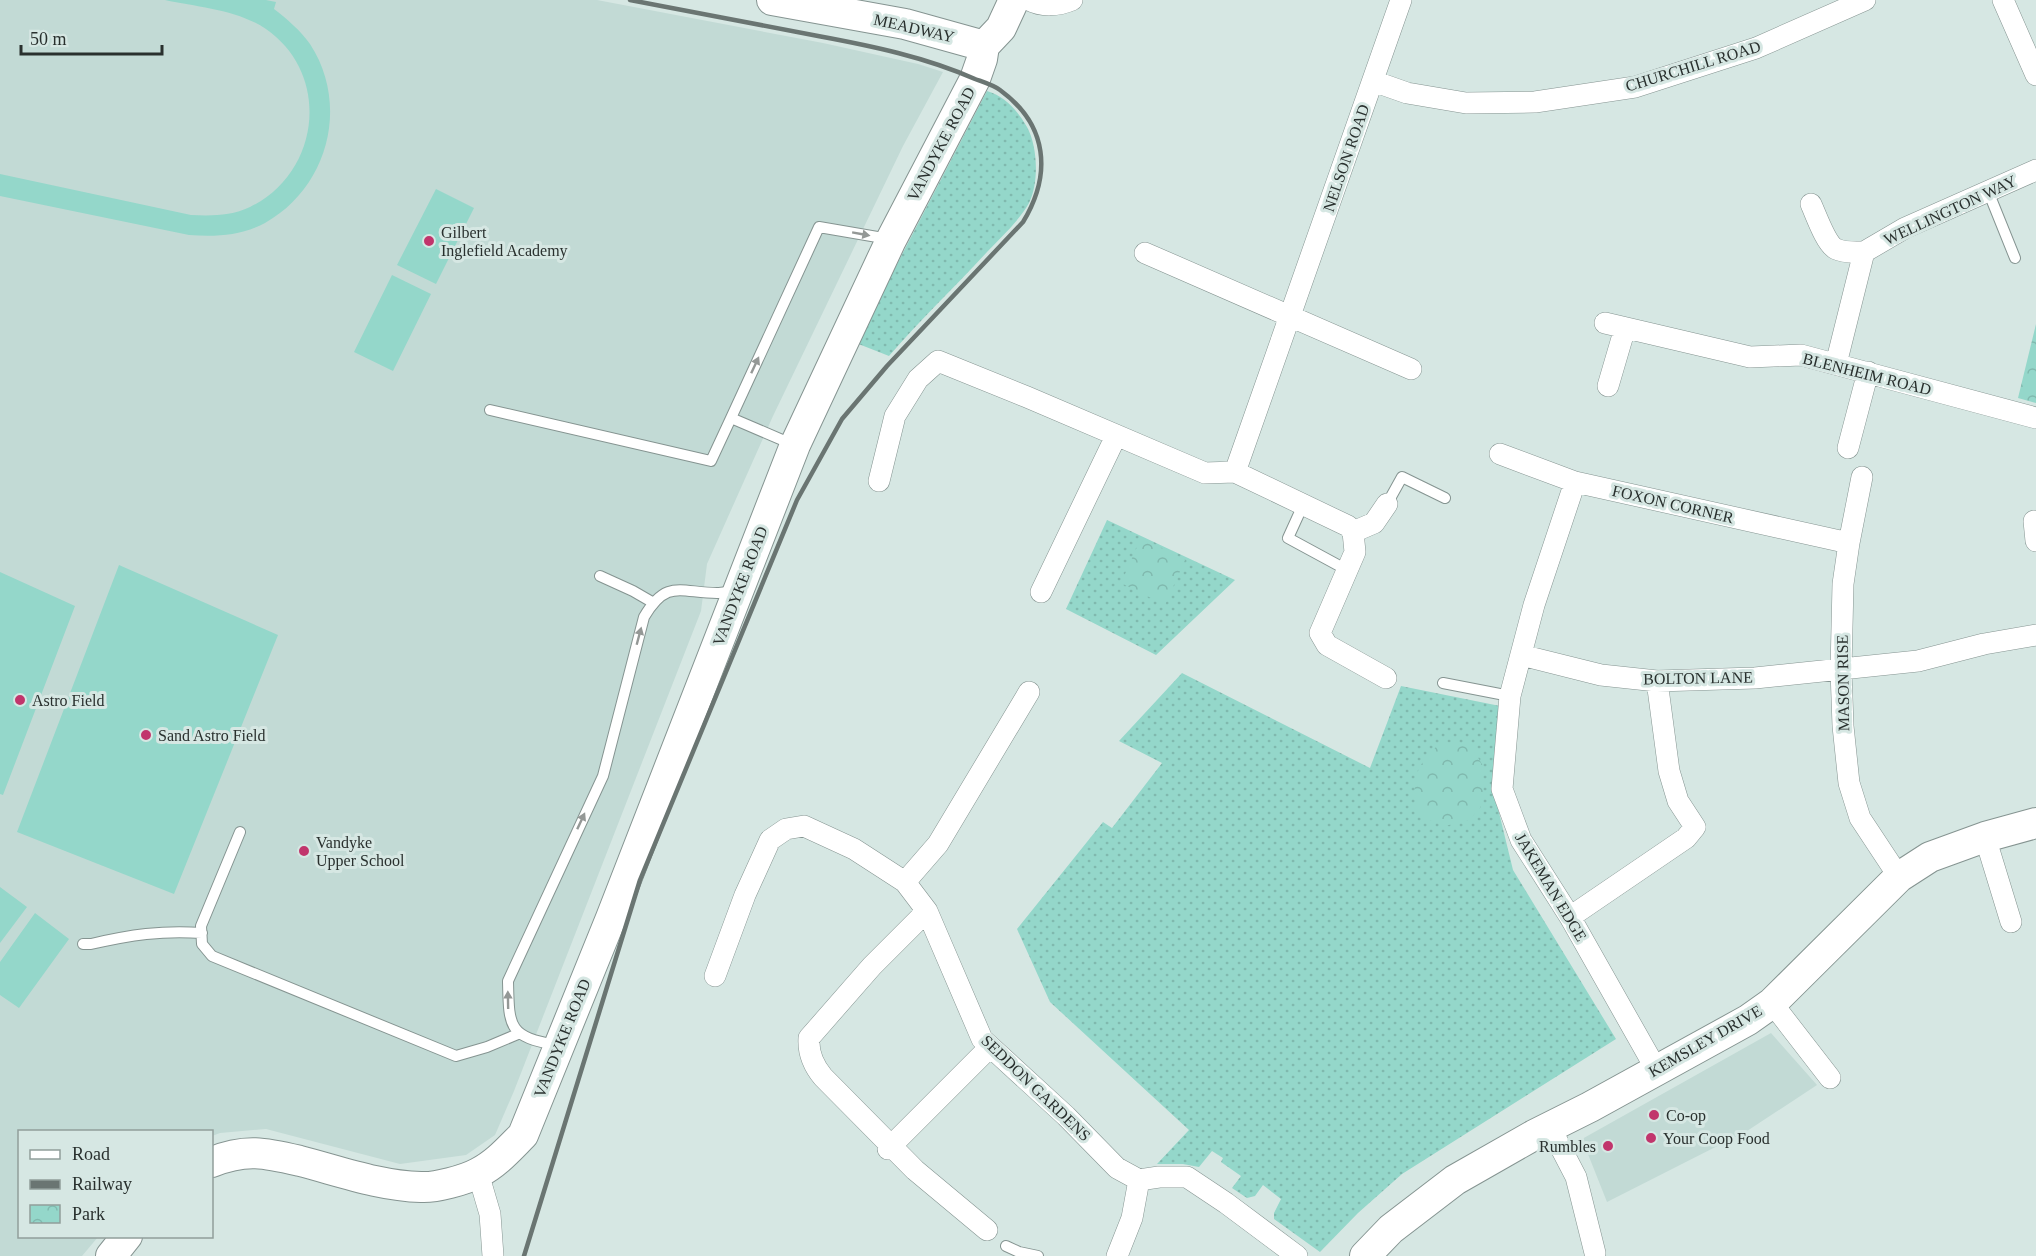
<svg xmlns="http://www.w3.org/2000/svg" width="2036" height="1256" font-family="'Times New Roman',serif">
  <defs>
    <pattern id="grass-dots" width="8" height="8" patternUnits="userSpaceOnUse" patternTransform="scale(1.5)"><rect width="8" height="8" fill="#94d7ca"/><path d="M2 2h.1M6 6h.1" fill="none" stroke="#80b9ae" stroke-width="1.8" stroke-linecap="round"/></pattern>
    <pattern id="park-crowns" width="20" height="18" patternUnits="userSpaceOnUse" patternTransform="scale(1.5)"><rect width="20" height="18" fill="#94d7ca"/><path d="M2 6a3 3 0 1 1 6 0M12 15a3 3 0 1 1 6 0" fill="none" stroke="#80b9ae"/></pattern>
  </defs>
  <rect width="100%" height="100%" fill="#d6e7e3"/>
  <path fill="#c2dad5" d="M 0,0 L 597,0 L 823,43 L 918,64 L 943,72 L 903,146 L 773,416 L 707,564 L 701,611 L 514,1091 L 495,1135 L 466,1155 L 400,1164 L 266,1129 L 220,1133 L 212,1136 L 212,1132 L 20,1132 L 20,1236 L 98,1237 L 82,1256 L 0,1256 Z
    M 1771,1033 L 1817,1085 L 1747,1131 L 1607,1202 L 1582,1139 Z"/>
  <path fill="url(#grass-dots)" d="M 987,91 C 1006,97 1017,110 1027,127 C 1038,147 1039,183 1029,203 C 1019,221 1001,237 987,252 C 955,287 920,320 889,356 L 856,343 Z
    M 1107,520 L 1235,580 L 1156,655 L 1066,609 Z
    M 1182,673 L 1370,768 L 1401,686 L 1500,706 L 1493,788 L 1513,870 L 1616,1039 L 1402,1174 L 1358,1213 L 1320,1252 L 1274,1219 L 1274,1213 L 1281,1199 L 1263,1185 L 1255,1196 L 1247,1198 L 1232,1188 L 1241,1176 L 1221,1162 L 1223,1158 L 1212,1151 L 1199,1167 L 1183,1164 L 1157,1164 L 1189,1130 L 1050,1002 L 1017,929 L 1103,822 L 1112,828 L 1162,763 L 1119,741 Z"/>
  <path fill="url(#park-crowns)" d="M 2036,324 L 2036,403 L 2018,398 Z
    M 1141,538 L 1185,560 L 1165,605 L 1121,583 Z
    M 1441,742 L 1470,744 L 1483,766 L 1483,791 L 1480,808 L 1469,820 L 1445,826 L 1427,819 L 1416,809 C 1412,775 1416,766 1441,742 Z"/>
  <path fill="#94d7ca" d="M 165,0 L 266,0 L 276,2 L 274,9 C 287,19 301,31 310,44 C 350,105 328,188 265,223 C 241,236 215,237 189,235 L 0,196 L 0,174 L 191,215 C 211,216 231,216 250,207 C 320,173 332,75 266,29 C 238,10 198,7 165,0 Z
    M 436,189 L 474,208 L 436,284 L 397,265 Z
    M 392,275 L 431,294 L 393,371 L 354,352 Z
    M 119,565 L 278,635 L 174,894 L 17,832 Z
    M 0,572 L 75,606 L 3,795 L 0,794 Z
    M 0,887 L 27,907 L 0,943 Z
    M 35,913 L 69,939 L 19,1008 L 0,995 L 0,962 Z"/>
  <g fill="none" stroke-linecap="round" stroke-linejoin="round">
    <g stroke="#859491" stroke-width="12">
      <path id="lane" d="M 1988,191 L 2015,258
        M 490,410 L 711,461 L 731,418 L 794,445
        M 731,418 L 819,227 L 889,239
        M 1387,504 L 1402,477 L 1445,498
        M 1303,505 L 1288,538 L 1347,570
        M 600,576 L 633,591 L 652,602
        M 1443,683 L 1510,696
        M 240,832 L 201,926 L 202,944 L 212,956 L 456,1056 L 487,1047 L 518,1034
        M 83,944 L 91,944 C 130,935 162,930 202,933
        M 557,1045 C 508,1037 509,1027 508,981 L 603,776 L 644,617 C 667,578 681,593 717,593 C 723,593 730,591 736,591
        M 1006,1246 L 1019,1252 L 1038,1256"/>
    </g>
    <g stroke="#859491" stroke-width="22">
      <path id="street" d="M 1029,0 C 1042,7 1058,6 1072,0
        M 2003,0 L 2036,75
        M 1373,81 L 1407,93 L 1466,103 L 1535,102 L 1635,87 L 1756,48 L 1865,0
        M 1811,204 C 1816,215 1826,244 1836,249 C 1844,253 1856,252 1864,252
        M 1145,253 L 1411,369
        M 1605,323 L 1750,357 L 1801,355 L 2036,418
        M 1836,364 L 1864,252 L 1905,228 L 2036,170
        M 1608,386 L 1625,328
        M 1848,448 L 1868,372
        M 1500,454 L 1575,482 L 1849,543
        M 1235,472 L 1401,0
        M 1862,477 L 1849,543 L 1843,584 L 1841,670 L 1843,726 L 1849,783 L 1860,818 L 1899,877
        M 879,481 L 895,416 L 918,379 L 938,361 L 1027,397 L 1205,473 L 1235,472 L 1348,526 L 1353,532 L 1355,552 L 1320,633 L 1327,645 L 1386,678
        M 1575,482 L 1534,605 L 1510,696 L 1502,789 L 1521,840 L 1570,917 L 1656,1069
        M 2034,521 L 2036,541
        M 1353,532 L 1374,523 L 1387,504
        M 1041,592 L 1116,436
        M 1521,655 L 1601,675 L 1657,681 L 1755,678 L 1918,661 L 1984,644 L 2036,635
        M 1985,837 L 2011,922
        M 905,882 L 938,844 L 1029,692
        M 927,911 L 872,966 L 809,1038 C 808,1053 813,1065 823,1077 L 915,1170 L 987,1230
        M 1570,917 L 1686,838 L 1695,827 L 1678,801 L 1669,771 L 1657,681
        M 715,976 L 745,895 L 770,840 L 786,829 L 804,826 L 854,849 L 905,882 L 927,911 L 982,1039 L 1066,1116 L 1117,1168 L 1139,1180 L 1159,1177 L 1187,1177 L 1226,1203 L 1297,1256
        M 1772,1003 L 1830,1078
        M 1550,1127 L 1576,1177 L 1595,1253
        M 888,1149 L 990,1047
        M 478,1173 L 490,1214 L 493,1256
        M 1117,1256 L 1132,1218 L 1139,1180"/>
    </g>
    <g stroke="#859491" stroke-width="32">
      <path id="secondary" d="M 772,0 L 905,24 L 984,46
        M 212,1162 C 246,1148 266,1153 300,1161 C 339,1171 380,1186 421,1187 C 435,1188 465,1180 478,1173 C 496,1164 509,1149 523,1135 L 611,918 L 795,445 L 891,240 L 975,79 L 982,59 L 984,46 L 1001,28 L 1014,0
        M 111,1256 L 127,1236
        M 1365,1256 L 1391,1229 L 1455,1180 L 1534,1135 L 1590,1107 L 1748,1020 L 1772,1003 L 1899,877 L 1930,857 L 1985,837 L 2036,823"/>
    </g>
    <use href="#lane" stroke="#fff" stroke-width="10"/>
    <use href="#street" stroke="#fff" stroke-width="21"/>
    <use href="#secondary" stroke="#fff" stroke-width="30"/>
    <path stroke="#6a7572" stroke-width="4.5" d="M 524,1256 L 640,880 L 797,500 L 842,419 L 887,366 L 1023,222 C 1052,174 1048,125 1000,90 C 993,85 983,82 975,79 C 925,57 872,46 818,36 C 755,24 693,12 630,0"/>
  </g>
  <defs><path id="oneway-solid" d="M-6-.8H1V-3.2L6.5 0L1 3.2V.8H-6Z" transform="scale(1.5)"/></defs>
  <g fill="#949896">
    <use href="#oneway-solid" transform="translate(861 234) rotate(10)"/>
    <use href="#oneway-solid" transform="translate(755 365) rotate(-65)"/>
    <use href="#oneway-solid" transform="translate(639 636) rotate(-75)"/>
    <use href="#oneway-solid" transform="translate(581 821) rotate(-65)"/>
    <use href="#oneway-solid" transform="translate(508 1000) rotate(-91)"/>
  </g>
  <g fill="#c1356c" stroke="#d6e7e3" stroke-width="2">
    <circle cx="429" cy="241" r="6"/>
    <circle cx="20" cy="700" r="6"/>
    <circle cx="146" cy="735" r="6"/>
    <circle cx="304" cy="851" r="6"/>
    <circle cx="1654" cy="1115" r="6"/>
    <circle cx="1651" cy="1138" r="6"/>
    <circle cx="1608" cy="1146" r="6"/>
  </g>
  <g text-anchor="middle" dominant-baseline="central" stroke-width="6" stroke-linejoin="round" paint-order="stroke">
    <g font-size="16" fill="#29302e" stroke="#d6e7e3">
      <text transform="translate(914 28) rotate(13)">MEADWAY</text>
      <text transform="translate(1693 66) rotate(-17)">CHURCHILL ROAD</text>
      <text transform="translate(941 144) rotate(-62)">VANDYKE ROAD</text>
      <text transform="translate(1346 158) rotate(-71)">NELSON ROAD</text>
      <text transform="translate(1950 210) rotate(-25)">WELLINGTON WAY</text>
      <text transform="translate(1867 374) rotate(14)">BLENHEIM ROAD</text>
      <text transform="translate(1673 504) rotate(13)">FOXON CORNER</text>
      <text transform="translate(740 586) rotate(-69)">VANDYKE ROAD</text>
      <text transform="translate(1698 678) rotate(-1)">BOLTON LANE</text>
      <text transform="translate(1843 683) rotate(-91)">MASON RISE</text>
      <text transform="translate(1551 887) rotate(59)">JAKEMAN EDGE</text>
      <text transform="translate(562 1038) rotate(-68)">VANDYKE ROAD</text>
      <text transform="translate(1705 1041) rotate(-30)">KEMSLEY DRIVE</text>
      <text transform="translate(1036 1088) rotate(44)">SEDDON GARDENS</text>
    </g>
    <g font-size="16" fill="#29302e" stroke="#d6e7e3" text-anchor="start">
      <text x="441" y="232">Gilbert<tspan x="441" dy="18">Inglefield Academy</tspan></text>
      <text x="32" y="700">Astro Field</text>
      <text x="158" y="735">Sand Astro Field</text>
      <text x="316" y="842">Vandyke<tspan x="316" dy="18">Upper School</tspan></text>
      <text x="1666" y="1115">Co-op</text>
      <text x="1663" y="1138">Your Coop Food</text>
      <text x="1596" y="1146" text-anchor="end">Rumbles</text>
    </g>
  </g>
  <rect x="18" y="1130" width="195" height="108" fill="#d6e7e3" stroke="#919e9b" stroke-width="1.5"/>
  <rect x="30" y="1150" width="30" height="9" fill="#ffffff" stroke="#919e9b" stroke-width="1.5"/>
  <text x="72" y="1160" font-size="18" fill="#29302e">Road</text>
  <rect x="30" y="1180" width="30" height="9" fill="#6a7572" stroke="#919e9b" stroke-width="1.5"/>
  <text x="72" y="1190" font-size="18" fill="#29302e">Railway</text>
  <rect x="30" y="1205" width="30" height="18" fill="url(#park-crowns)" stroke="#919e9b" stroke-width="1.5"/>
  <text x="72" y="1220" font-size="18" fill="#29302e">Park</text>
  <path d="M21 45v9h141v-9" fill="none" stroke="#29302e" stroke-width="3"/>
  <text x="30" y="45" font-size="18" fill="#29302e" stroke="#d6e7e3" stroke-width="4.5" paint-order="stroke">50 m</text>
</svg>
